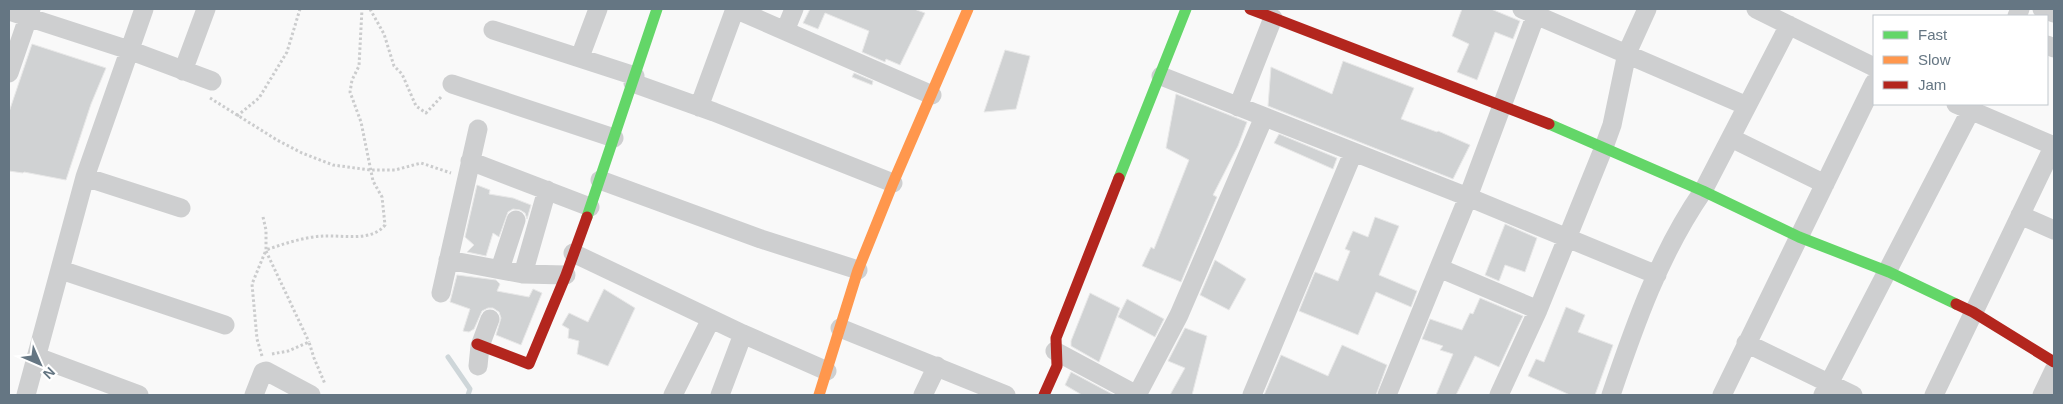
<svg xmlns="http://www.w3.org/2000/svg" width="2063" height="404" font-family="Arial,sans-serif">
  <rect width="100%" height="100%" fill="#f9f9f9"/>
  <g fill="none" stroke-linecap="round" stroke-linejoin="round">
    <path stroke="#ced6d9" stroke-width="5" d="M 448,357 L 470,389 L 468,395"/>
  </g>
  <path fill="#d0d2d3" stroke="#e8e8e8" d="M 810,9 L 914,9 L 925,13 L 900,65 L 886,59 L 885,62 L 862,52 L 869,31 L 825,13 L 818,29 L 803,23 Z
    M 1462,9 L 1491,9 L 1520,21 L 1513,39 L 1495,32 L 1477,80 L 1457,72 L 1469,44 L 1452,36 Z
    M 32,44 L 106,68 L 91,104 L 66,180 L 24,172 L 23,173 L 9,171 L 9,112 Z
    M 1005,50 L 1030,56 L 1016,109 L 984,112 Z
    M 1343,61 L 1414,88 L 1401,119 L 1437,132 L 1438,131 L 1470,145 L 1453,179 L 1268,106 L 1271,67 L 1332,94 Z
    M 854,73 L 873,81 L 872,85 L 852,77 Z
    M 1176,94 L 1247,122 L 1238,146 L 1213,195 L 1217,197 L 1181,282 L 1142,266 L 1151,247 L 1154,249 L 1189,160 L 1166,148 Z
    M 1279,134 L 1337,158 L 1333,169 L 1274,143 Z
    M 477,185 L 490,190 L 489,194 L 513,198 L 531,205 L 527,219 L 525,213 L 520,210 L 513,209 L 508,212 L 499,237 L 493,233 L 486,256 L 467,252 L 474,245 L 465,237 Z
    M 1375,217 L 1399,226 L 1379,275 L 1417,291 L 1411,307 L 1376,292 L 1358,335 L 1299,311 L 1315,272 L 1338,281 L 1350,251 L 1345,249 L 1353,231 L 1368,237 Z
    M 1505,224 L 1537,238 L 1525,272 L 1505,265 L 1499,281 L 1485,275 Z
    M 1215,260 L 1246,279 L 1229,310 L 1200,295 Z
    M 457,275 L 496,280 L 500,284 L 497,291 L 529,297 L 533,289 L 542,293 L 521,345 L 496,335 L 501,318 L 499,312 L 493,308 L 488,308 L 482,311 L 474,329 L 469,332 L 463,331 L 470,309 L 450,302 Z
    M 604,289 L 635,308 L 608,366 L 577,354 L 579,341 L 568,338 L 569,329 L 562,325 L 569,313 L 588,322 Z
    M 1090,293 L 1120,308 L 1099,362 L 1071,346 L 1071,341 Z
    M 1480,298 L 1523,316 L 1518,326 L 1499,367 L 1475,356 L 1456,395 L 1436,395 L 1453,354 L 1440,350 L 1443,346 L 1422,339 L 1430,319 L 1462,330 L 1470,313 L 1473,314 Z
    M 1127,299 L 1164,319 L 1155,337 L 1118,317 Z
    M 1566,307 L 1585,315 L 1578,332 L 1613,345 L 1595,395 L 1570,395 L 1528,376 L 1536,359 L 1544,362 Z
    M 1185,328 L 1207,336 L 1192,395 L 1170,395 L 1185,368 L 1168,361 Z
    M 1342,345 L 1387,365 L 1376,395 L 1264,395 L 1281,355 L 1328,376 Z
    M 1071,372 L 1114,395 L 1082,395 L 1065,385 Z"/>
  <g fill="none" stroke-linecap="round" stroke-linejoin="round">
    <path stroke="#cbcccd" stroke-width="3" stroke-dasharray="2.5 2.5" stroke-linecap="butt" d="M 370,9 L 384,34 L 394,66 L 402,74 L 416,106 L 426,113 L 442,96
      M 210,98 L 277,140 L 302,153 L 333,165 L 370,170 L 395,170 L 421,163 L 451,173
      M 237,116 L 259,98 L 287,52 L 300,9
      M 263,217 L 266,230 L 266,250 C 283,244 304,237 323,236 C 342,235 372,242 385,225 L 382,197 L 373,181 L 361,122 L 350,92 L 352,80 L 359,66 L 362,9
      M 266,251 L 309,342
      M 272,354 L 288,351 L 309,342 L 314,358 L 325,384
      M 262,356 L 257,339 L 252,284 L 266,250"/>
    <path stroke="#cecfd0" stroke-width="19" d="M 735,9 L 932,95
      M 1522,9 L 1747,106
      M 1756,9 L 1874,67
      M 2042,9 L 2054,13
      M 9,11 L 129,50 L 212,81
      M 2017,16 L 2020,9
      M 493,30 L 635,76
      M 785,31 L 794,9
      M 2047,45 L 2054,48
      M 580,57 L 598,9
      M 183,71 L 206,9
      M 9,73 L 31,9
      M 1161,76 L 1468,197 L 1657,275
      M 633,83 L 714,112 L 893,183
      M 452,84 L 614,138
      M 1956,104 L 2054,146
      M 699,107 L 735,9
      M 1238,107 L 1273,18
      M 1731,138 L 1825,184
      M 470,161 L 590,207
      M 85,177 L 181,208
      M 600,180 L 761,239 L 858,270
      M 2020,215 L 2054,230
      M 573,253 L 743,334 L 827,371
      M 448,260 L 523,274 L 566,275
      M 1439,268 L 1538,310
      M 500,269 L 516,220
      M 61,270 L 225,325
      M 523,274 L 547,190
      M 441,293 L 478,129
      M 840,328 L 1006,395
      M 1746,343 L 1853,395
      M 1055,351 L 1137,395
      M 37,357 L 139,395
      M 478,366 L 480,346 L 490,319
      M 26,395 L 85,177 L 144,9
      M 254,395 L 263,372 L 266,371 L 311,395
      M 673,395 L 711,319
      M 720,395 L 743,334
      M 923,395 L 937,366
      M 1137,395 L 1179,315 L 1264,117
      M 1252,395 L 1353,153
      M 1387,395 L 1468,197 L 1538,9
      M 1499,395 L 1538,310 L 1604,147 L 1612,125 L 1627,53 L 1647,9
      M 1611,395 C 1635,324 1660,253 1703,191 L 1789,25
      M 1722,395 L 1874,83
      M 1823,395 L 1974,104
      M 1934,395 L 2054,145
      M 2042,395 L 2054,370"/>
    <path stroke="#63d668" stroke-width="11" d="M 1549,124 L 1703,191 L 1799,237 L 1889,272 L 1956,304
      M 1119,178 L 1186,9
      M 587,217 L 657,9"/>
    <path stroke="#ff974d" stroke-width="11" d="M 819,395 L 858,270 L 893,183 L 968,9"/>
    <path stroke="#b3261e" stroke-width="11" d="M 1250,9 L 1549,124
      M 1956,304 L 1973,312 L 2054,362
      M 477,344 L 529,364 L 566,275 L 587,217
      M 1044,395 L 1057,366 L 1056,338 L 1119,178"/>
  </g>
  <rect width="2063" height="404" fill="none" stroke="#657683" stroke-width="20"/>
  <rect x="1873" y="15" width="175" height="90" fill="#ffffff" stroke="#c1c8cd"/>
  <rect x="1883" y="31" width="25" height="8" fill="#63d668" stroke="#c1c8cd"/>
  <text x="1918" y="40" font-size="15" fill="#657683">Fast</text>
  <rect x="1883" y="56" width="25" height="8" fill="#ff974d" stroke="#c1c8cd"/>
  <text x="1918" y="65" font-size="15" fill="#657683">Slow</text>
  <rect x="1883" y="81" width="25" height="8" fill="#b3261e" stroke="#c1c8cd"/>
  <text x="1918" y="90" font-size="15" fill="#657683">Jam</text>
  <g transform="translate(40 364) rotate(135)" stroke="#ffffff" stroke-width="4" paint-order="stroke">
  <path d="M0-4L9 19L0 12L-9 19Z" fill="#657683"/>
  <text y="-8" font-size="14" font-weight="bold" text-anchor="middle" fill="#657683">N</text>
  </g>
</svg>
